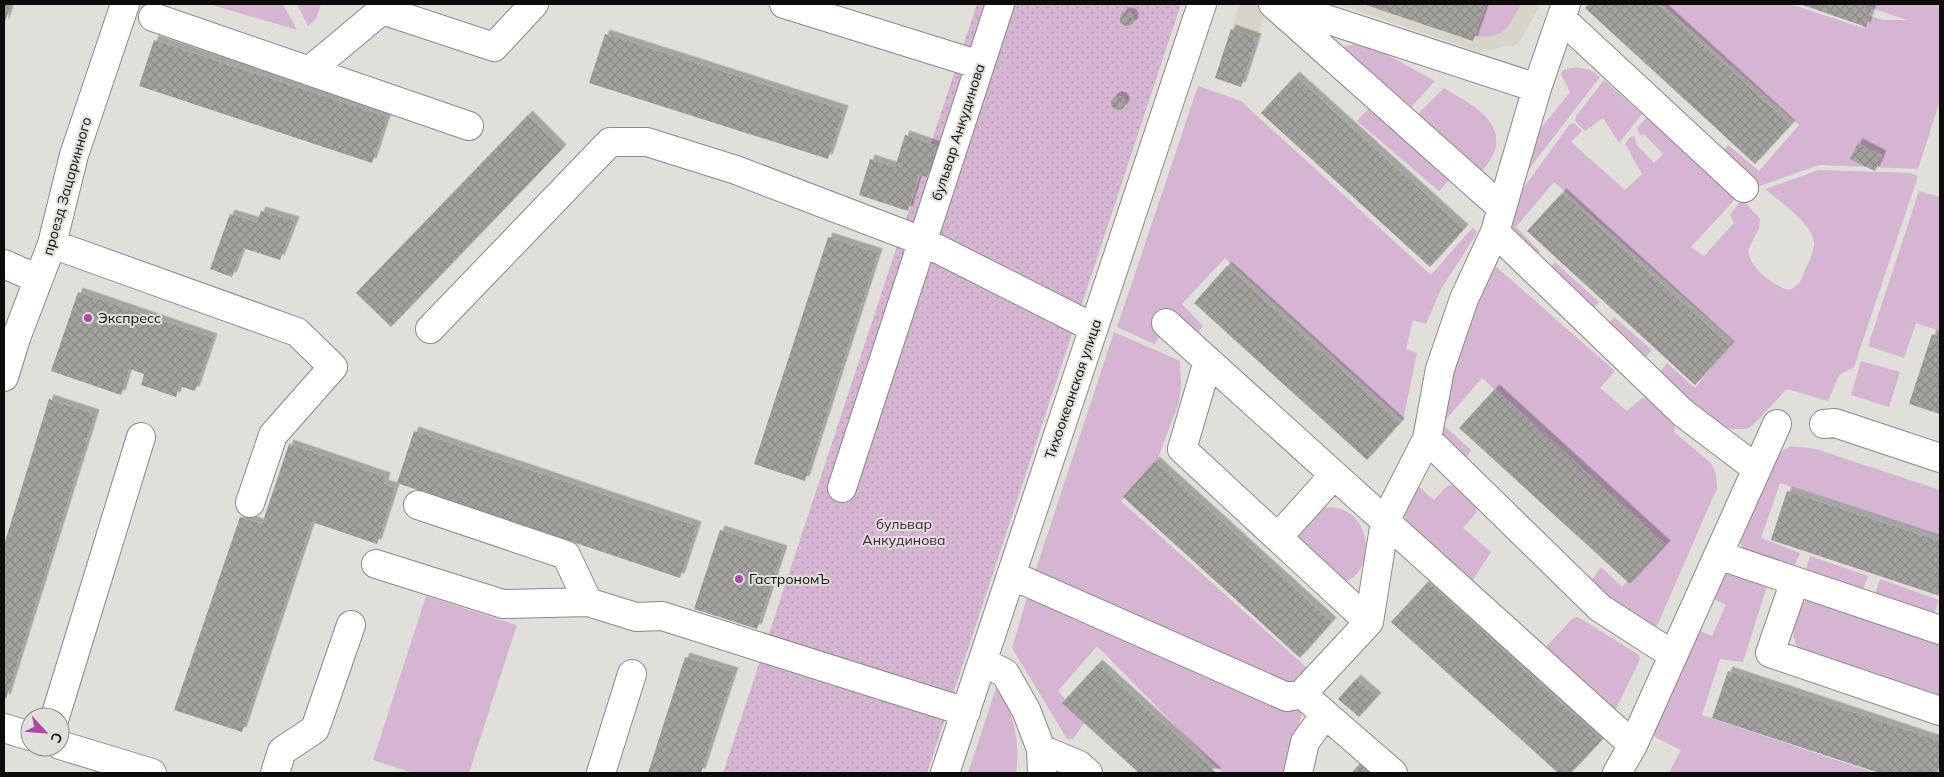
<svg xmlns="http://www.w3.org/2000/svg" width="1944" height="777" font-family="Mulish,sans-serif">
  <defs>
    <pattern id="park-dots" width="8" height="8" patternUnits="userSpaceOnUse" patternTransform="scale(1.25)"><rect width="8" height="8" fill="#d5b5d2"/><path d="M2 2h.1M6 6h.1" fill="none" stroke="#b69ab3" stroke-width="1.8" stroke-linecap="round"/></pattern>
    <pattern id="building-cross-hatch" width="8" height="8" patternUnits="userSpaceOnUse" patternTransform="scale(1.25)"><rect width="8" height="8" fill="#a3a29e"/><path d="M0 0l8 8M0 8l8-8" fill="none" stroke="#8b8a87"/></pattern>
    <filter id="shadow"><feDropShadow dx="4.5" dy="-4.5" stdDeviation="0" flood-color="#0004"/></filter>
  </defs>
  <rect width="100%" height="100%" fill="#e0dfda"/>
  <path fill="#d7d4c9" d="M 1240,4 L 1268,4 L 1241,87 L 1215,78 Z
    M 1337,4 L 1541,4 L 1518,44 L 1480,52 Z"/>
  <path fill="#d5b5d2" d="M 209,4 L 283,4 L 297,30 Z
    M 297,4 L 321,4 L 316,19 L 308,26 Z
    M 1482,4 L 1521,4 C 1507,29 1503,41 1471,35 Z
    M 1662,4 L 1790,4 L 1863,28 L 1867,15 L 1883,20 L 1907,20 L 1859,4 L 1940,4 L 1940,101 L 1918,169 L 1819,165 L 1757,187 L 1722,151 L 1728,145 L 1759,171 L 1799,125 Z
    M 1366,43 L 1435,81 L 1405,114 L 1339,55 L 1345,46 Z
    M 1577,67 L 1590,70 L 1600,77 L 1519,182 L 1534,137 L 1570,92 L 1561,74 L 1563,70 Z
    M 1604,80 L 1642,114 L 1619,143 L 1603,118 L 1585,131 L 1575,121 L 1576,116 Z
    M 1198,86 L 1241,101 L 1431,275 L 1473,227 L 1477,233 L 1441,289 L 1426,324 L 1413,320 L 1406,349 L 1417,353 L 1403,420 L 1225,258 L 1182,304 L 1203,326 L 1194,338 L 1174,320 L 1154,344 L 1117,327 Z
    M 1444,88 C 1465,102 1504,117 1495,150 C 1492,159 1484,168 1478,177 L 1411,121 Z
    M 1370,107 L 1451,178 L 1439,191 L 1357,121 Z
    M 1649,115 L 1739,195 L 1691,247 L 1704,256 L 1734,223 L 1730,215 L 1742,199 L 1760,219 L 1759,228 L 1748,250 C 1750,268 1771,284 1788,290 C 1799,287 1801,280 1805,270 C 1809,262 1813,254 1814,244 C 1814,224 1780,202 1765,189 L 1819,170 L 1910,173 L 1918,176 L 1854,367 L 1839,375 L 1828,401 L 1787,389 L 1753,425 L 1747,429 L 1733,429 L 1725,427 L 1658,375 L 1667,363 L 1695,388 L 1733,341 L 1554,182 L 1516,227 L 1540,251 L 1533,261 L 1507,236 L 1519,194 L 1570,124 L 1574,123 L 1582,131 L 1571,142 L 1625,190 L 1642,174 L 1625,144 L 1630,137 L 1634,136 L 1637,145 L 1654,163 L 1663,154 L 1645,135 L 1640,135 L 1637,128 Z
    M 1919,191 L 1940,197 L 1940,331 L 1916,323 L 1904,358 L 1868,346 Z
    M 1555,262 L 1599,302 L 1591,311 L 1546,272 Z
    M 1493,264 L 1615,371 L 1600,388 L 1627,411 L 1641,399 L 1648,397 L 1675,424 L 1674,432 L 1711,463 L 1716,474 L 1717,488 L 1657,626 L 1643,624 L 1595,594 L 1591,581 L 1601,567 L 1622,587 L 1661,541 L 1482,378 L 1442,424 L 1471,450 L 1463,463 L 1432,439 L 1481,280 Z
    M 1614,317 L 1652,350 L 1645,358 L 1607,325 Z
    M 1114,332 L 1180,361 L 1181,383 L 1179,402 L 1158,458 L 1121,501 L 1308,669 L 1289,685 L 1040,575 L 1036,569 Z
    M 1861,361 L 1900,372 L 1889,407 L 1851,395 Z
    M 1791,446 L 1816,449 L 1940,490 L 1940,536 L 1780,483 L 1761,538 L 1800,553 L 1795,565 L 1792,568 L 1743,549 L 1737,535 L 1774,455 Z
    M 1413,482 L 1434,500 L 1447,486 L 1452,485 L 1476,506 L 1476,513 L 1463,528 L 1491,552 L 1469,586 L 1407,523 L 1404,513 Z
    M 1331,507 C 1378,512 1373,578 1342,582 L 1288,532 L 1317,510 Z
    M 1810,556 L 1868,576 L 1862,592 L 1805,573 Z
    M 1728,571 L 1765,582 L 1767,586 L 1743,662 L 1720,659 L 1702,715 L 1875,773 L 1669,773 L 1681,750 L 1655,737 L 1653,731 L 1698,630 L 1712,636 L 1726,605 L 1712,598 L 1724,573 Z
    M 1880,579 L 1939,600 L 1933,618 L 1874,597 Z
    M 1028,594 L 1303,710 L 1285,773 L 1222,773 L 1097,646 L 1058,691 L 1085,722 L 1073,739 L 1067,739 L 1012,648 Z
    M 426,596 L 517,625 L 469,773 L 413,773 L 373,760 Z
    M 1807,599 L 1940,640 L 1940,700 L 1801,652 C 1788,637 1792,612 1807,599 Z
    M 1578,617 L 1639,655 L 1640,659 L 1616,709 L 1612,711 L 1543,650 L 1573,618 Z
    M 998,682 C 1012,711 1021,741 1016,773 L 968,773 Z"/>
  <path fill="url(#park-dots)" d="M 977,4 L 1181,4 L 927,773 L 723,773 Z"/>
  <path fill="url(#building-cross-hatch)" filter="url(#shadow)" d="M 4,4 L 11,4 L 4,25 Z
    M 1363,4 L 1486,4 L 1473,41 Z
    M 1589,4 L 1658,4 L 1791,125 L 1755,164 L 1585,8 Z
    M 1800,4 L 1859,4 L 1872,8 L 1866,27 Z
    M1120 19a7 7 0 1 1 14 0a7 7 0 1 1-14 0Z
    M 1231,29 L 1257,38 L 1241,87 L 1215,78 Z
    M 605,34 L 844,110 L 828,159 L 589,83 Z
    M 154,40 L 387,117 L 372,163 L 139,86 Z
    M 1295,76 L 1464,229 L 1430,267 L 1261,113 Z
    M1111 103a7 7 0 1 1 14 0a7 7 0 1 1-14 0Z
    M 528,115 L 562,149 L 391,327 L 356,293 Z
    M 905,135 L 937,146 L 927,177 L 919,175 L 908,211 L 859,195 L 870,159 L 895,167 Z
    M 1858,143 L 1882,155 L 1875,171 L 1850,159 Z
    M 1562,193 L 1730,346 L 1695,385 L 1527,231 Z
    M 261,211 L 295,221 L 280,260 L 243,248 L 232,277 L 210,269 L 230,214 L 257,222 Z
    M 828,237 L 878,253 L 805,481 L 754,464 Z
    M 1227,266 L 1400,423 L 1367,460 L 1194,303 Z
    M 78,292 L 213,338 L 195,391 L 179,386 L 176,397 L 141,385 L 144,374 L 129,369 L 121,395 L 51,371 Z
    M 1932,334 L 1940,337 L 1940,414 L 1909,404 Z
    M 1495,389 L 1666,545 L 1630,584 L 1459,428 Z
    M 49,399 L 95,414 L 6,699 L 4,698 L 4,545 Z
    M 414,431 L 697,526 L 680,578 L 397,483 Z
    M 289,444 L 386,477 L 384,484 L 395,488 L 377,544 L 312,522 L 242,732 L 174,710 L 240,517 L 262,524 Z
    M 1155,461 L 1332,622 L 1300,658 L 1123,497 Z
    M 1787,491 L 1940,541 L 1940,596 L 1771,540 Z
    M 720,530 L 783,550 L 757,629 L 694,609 Z
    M 1428,582 L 1602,740 L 1571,773 L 1558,773 L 1391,622 Z
    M 685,657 L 734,672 L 724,702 L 701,773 L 648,773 Z
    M 1098,664 L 1217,773 L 1139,773 L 1062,703 Z
    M 1728,671 L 1940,741 L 1940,765 L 1937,773 L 1879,773 L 1712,718 Z
    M 1356,679 L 1377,697 L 1359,717 L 1338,699 Z
    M 1361,763 L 1373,773 L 1351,773 Z"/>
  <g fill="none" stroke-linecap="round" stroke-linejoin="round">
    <g stroke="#8a8985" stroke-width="30">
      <path id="minor" d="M 784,4 L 980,65
        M 1273,4 L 1502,208
        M 1280,4 L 1537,88
        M 153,17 L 469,126
        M 1561,18 L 1744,188
        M 309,71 L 382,10 L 494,47 L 534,4
        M 1495,232 L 1683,413 L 1757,469
        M 52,244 L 297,332 L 333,367 L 273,435 L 250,503
        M 4,264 L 38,279
        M 1166,323 L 1633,745
        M 430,329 L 610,142 L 647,142 L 736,170 L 922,241 L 1094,328
        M 1208,361 L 1182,449 L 1369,622
        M 4,377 L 16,338 L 52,244 L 74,155 L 125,4
        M 1824,424 L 1835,423 L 1940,458
        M 1427,439 L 1600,608 L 1673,655
        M 842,488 L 1000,4
        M 418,505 L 566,555 L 588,602
        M 1278,537 L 1334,475
        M 1718,555 L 1940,630
        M 376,564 L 503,604 L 588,602 L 636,617 L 662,616 L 966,712
        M 1011,575 L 1287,697 L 1302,694 L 1393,773
        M 1795,581 L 1770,653 L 1940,711
        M 982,662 L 1005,673 L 1026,710 L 1041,749 L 1042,773
        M 1302,694 L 1369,622 L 1385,521 L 1427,439 L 1440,369 L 1464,299 L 1495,232 L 1537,88 L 1566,4
        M 55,717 L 141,437
        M 4,728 L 30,736
        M 60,745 L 152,773
        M 1041,749 L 1079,765 L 1088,773
        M 275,773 L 282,751 L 315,729 L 351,625
        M 601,773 L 632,674
        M 945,773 L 1202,4
        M 1298,773 L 1305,742 L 1324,716
        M 1617,773 L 1633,745 L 1777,424"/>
    </g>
    <use href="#minor" stroke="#fff" stroke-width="28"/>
  </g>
  <g fill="#ae48ab" stroke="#e0dfda" stroke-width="2">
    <circle cx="88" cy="318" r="5"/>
    <circle cx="739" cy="579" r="5"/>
  </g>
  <g text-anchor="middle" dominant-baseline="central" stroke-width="4" stroke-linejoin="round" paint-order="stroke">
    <g font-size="14" fill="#0d0c0b" stroke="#e0dfda">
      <text transform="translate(958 132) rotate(-72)">бульвар Анкудинова</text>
      <text transform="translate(67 186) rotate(-74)">проезд Зацаринного</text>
      <text transform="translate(1073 389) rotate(-71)">Тихоокеанская улица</text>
    </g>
    <g font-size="14" fill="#0d0c0b" stroke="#e0dfda" text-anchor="start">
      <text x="98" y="318">Экспресс</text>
      <text x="749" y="579">ГастрономЪ</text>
    </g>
    <g font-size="14" fill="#492148" stroke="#e0dfda">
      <text x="904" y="524">бульвар<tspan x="904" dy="16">Анкудинова</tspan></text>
    </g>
  </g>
  <rect width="1944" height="777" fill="none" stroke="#0d0c0b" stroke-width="10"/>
  <g transform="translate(45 732) rotate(116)"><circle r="24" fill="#e0dfda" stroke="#8c8b87"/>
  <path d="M0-4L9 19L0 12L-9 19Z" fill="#ae48ab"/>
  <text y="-8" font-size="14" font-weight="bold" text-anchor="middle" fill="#0d0c0b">С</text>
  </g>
</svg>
